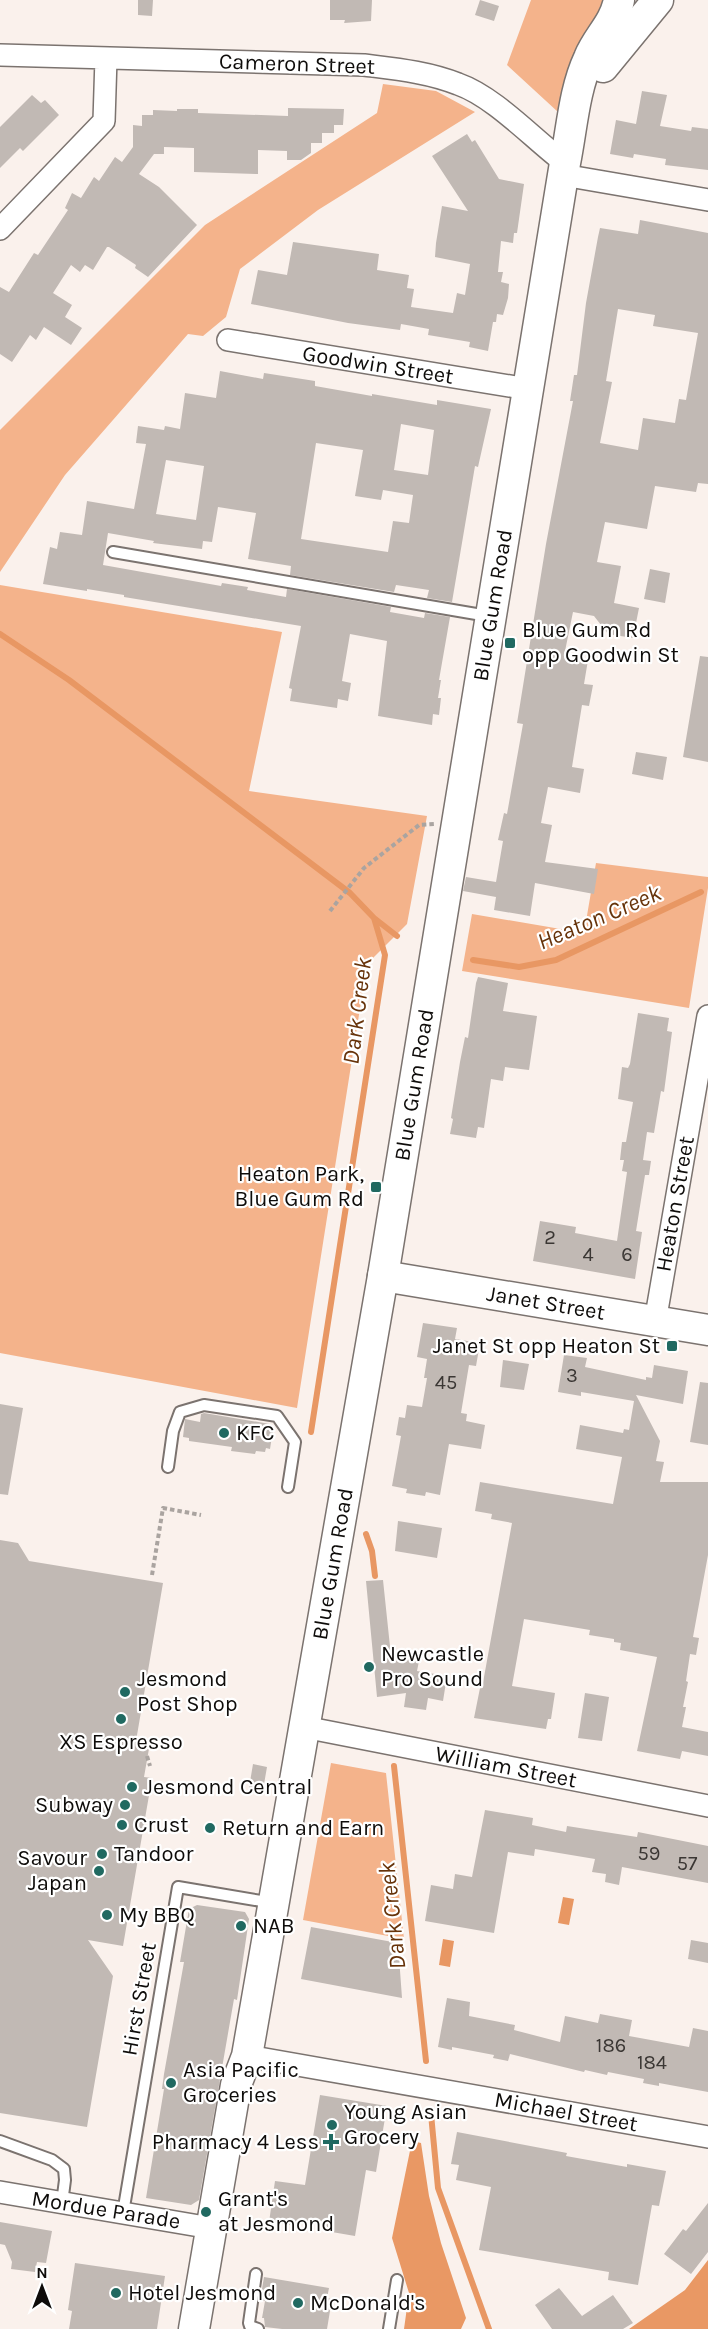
<svg xmlns="http://www.w3.org/2000/svg" width="708" height="2329" font-family="Karla,sans-serif">
  <rect width="100%" height="100%" fill="#faf1ec"/>
  <path fill="#f4b38b" d="M 531,0 L 609,0 L 608,9 L 558,112 L 507,65 Z
    M 383,84 L 436,91 L 475,112 L 318,210 L 240,269 L 226,317 L 203,336 L 188,334 L 65,475 L 0,572 L 0,430 L 205,225 L 377,113 Z
    M 0,585 L 282,632 L 249,791 L 427,816 L 407,924 L 367,964 L 297,1408 L 0,1353 Z
    M 596,863 L 708,877 L 708,888 L 689,1008 L 462,971 L 472,914 L 584,933 Z
    M 331,1763 L 386,1773 L 404,1939 L 303,1920 Z"/>
  <path fill="#e99864" d="M 412,2141 L 421,2143 L 429,2196 L 441,2243 L 466,2318 L 461,2329 L 404,2329 L 409,2293 L 392,2238 Z
    M 708,2260 L 708,2329 L 629,2329 L 685,2290 Z"/>
  <path fill="#e89763" d="M 563,1897 L 574,1899 L 569,1925 L 558,1923 Z
    M 443,1939 L 454,1941 L 450,1967 L 439,1965 Z"/>
  <g fill="none" stroke-linecap="round" stroke-linejoin="round">
    <path stroke="#e89763" stroke-width="6" d="M 0,634 L 69,680 L 350,893 L 374,918 L 385,955 L 311,1432
      M 374,918 L 397,936
      M 473,960 L 519,967 L 556,960 L 701,892
      M 366,1534 L 372,1551 L 375,1576
      M 394,1766 L 426,2061
      M 431,2114 L 438,2188 L 489,2329"/>
  </g>
  <path fill="#c1b9b4" fill-rule="evenodd" d="M 138,0 L 153,0 L 152,16 L 138,15 Z
    M 330,0 L 372,0 L 371,21 L 344,23 L 345,20 L 330,20 Z
    M 480,0 L 499,6 L 494,21 L 475,15 Z
    M 642,91 L 667,95 L 660,126 L 691,131 L 692,127 L 708,129 L 708,170 L 665,165 L 666,159 L 634,154 L 633,158 L 610,154 L 616,120 L 636,124 Z
    M 32,95 L 41,103 L 45,100 L 59,115 L 23,151 L 20,148 L 0,168 L 0,127 Z
    M 288,108 L 344,109 L 343,125 L 334,125 L 334,133 L 322,133 L 322,143 L 311,143 L 311,153 L 301,160 L 287,160 L 287,151 L 258,150 L 258,174 L 194,172 L 194,148 L 164,147 L 164,154 L 154,154 L 139,174 L 159,187 L 197,225 L 148,277 L 135,268 L 136,265 L 109,247 L 107,247 L 93,270 L 85,265 L 80,272 L 71,265 L 53,293 L 72,305 L 65,317 L 82,328 L 71,345 L 44,327 L 36,340 L 30,335 L 12,362 L 0,354 L 0,287 L 9,292 L 34,253 L 38,255 L 68,210 L 65,208 L 72,193 L 81,198 L 94,177 L 99,181 L 115,157 L 122,162 L 133,147 L 133,125 L 142,126 L 142,115 L 153,115 L 153,110 L 177,111 L 177,109 L 198,109 L 198,113 L 288,116 Z
    M 467,134 L 472,142 L 475,140 L 499,179 L 524,184 L 517,233 L 514,233 L 513,243 L 501,241 L 498,272 L 503,272 L 501,282 L 509,284 L 508,298 L 503,315 L 497,314 L 496,322 L 493,322 L 488,351 L 469,347 L 470,342 L 428,335 L 429,329 L 401,324 L 400,330 L 348,323 L 251,304 L 258,270 L 287,275 L 293,242 L 379,254 L 377,270 L 409,275 L 407,288 L 414,289 L 411,307 L 453,313 L 457,293 L 465,295 L 470,264 L 435,257 L 436,243 L 442,206 L 468,211 L 432,156 Z
    M 640,220 L 708,233 L 708,484 L 698,483 L 696,492 L 655,486 L 647,529 L 605,522 L 597,562 L 621,566 L 614,603 L 639,608 L 633,638 L 608,634 L 594,616 L 573,612 L 564,656 L 588,660 L 584,684 L 593,685 L 589,706 L 582,705 L 572,767 L 584,769 L 580,793 L 548,787 L 541,823 L 552,825 L 545,862 L 598,869 L 594,894 L 535,883 L 530,916 L 494,910 L 496,897 L 463,891 L 466,877 L 496,882 L 503,841 L 498,840 L 504,813 L 507,814 L 523,724 L 517,723 L 546,544 L 573,401 L 570,401 L 574,375 L 577,375 L 586,303 L 598,237 L 600,228 L 638,234 ZM 618,309 L 655,315 L 653,326 L 698,333 L 686,400 L 679,399 L 675,423 L 643,418 L 638,450 L 600,443 L 612,382 L 606,381 Z
    M 220,371 L 263,379 L 264,373 L 315,381 L 315,386 L 372,396 L 372,394 L 437,405 L 437,400 L 491,409 L 478,467 L 475,466 L 452,602 L 427,598 L 429,590 L 396,585 L 394,592 L 290,575 L 291,566 L 248,559 L 256,513 L 218,507 L 212,542 L 203,541 L 202,549 L 153,543 L 154,541 L 108,533 L 103,565 L 221,586 L 222,583 L 248,587 L 247,590 L 286,597 L 287,589 L 391,607 L 390,612 L 424,618 L 425,613 L 450,617 L 439,680 L 441,680 L 438,698 L 441,698 L 439,715 L 433,714 L 432,725 L 378,716 L 387,641 L 350,634 L 342,681 L 351,683 L 348,701 L 338,699 L 337,708 L 290,701 L 292,689 L 289,688 L 301,626 L 124,597 L 124,595 L 87,589 L 87,591 L 43,584 L 50,547 L 57,549 L 60,532 L 82,535 L 87,501 L 134,509 L 146,444 L 136,443 L 138,426 L 164,430 L 165,426 L 180,429 L 185,393 L 216,398 ZM 401,424 L 434,430 L 428,475 L 394,470 ZM 316,443 L 363,450 L 355,496 L 381,500 L 383,490 L 413,495 L 409,523 L 393,521 L 388,552 L 301,539 ZM 166,460 L 204,466 L 196,520 L 156,514 Z
    M 650,569 L 670,573 L 665,603 L 644,599 Z
    M 700,656 L 708,657 L 708,762 L 683,757 Z
    M 636,752 L 667,757 L 663,780 L 632,774 Z
    M 478,977 L 508,983 L 503,1011 L 537,1016 L 529,1070 L 505,1067 L 503,1081 L 491,1079 L 484,1128 L 478,1127 L 476,1138 L 450,1134 L 453,1119 L 451,1118 L 460,1062 L 465,1037 L 468,1038 L 476,983 Z
    M 638,1013 L 669,1018 L 667,1031 L 672,1032 L 664,1092 L 661,1091 L 654,1133 L 647,1132 L 643,1160 L 651,1161 L 649,1175 L 645,1175 L 636,1231 L 642,1232 L 635,1279 L 533,1261 L 540,1221 L 576,1227 L 575,1233 L 617,1241 L 627,1172 L 622,1171 L 624,1160 L 620,1160 L 622,1142 L 626,1142 L 633,1102 L 618,1099 L 622,1067 L 628,1068 L 630,1064 Z
    M 423,1323 L 457,1328 L 455,1339 L 480,1343 L 476,1366 L 469,1365 L 461,1413 L 467,1414 L 466,1421 L 485,1425 L 481,1449 L 449,1444 L 440,1495 L 426,1492 L 425,1496 L 406,1493 L 407,1489 L 392,1486 L 401,1436 L 396,1435 L 399,1417 L 405,1418 L 407,1405 L 422,1407 L 427,1378 L 424,1378 L 427,1359 L 417,1357 Z
    M 564,1355 L 587,1358 L 585,1367 L 646,1380 L 646,1377 L 652,1378 L 654,1365 L 688,1371 L 683,1404 L 636,1395 L 660,1441 L 656,1461 L 664,1462 L 660,1482 L 708,1482 L 708,1555 L 693,1637 L 699,1638 L 696,1655 L 690,1654 L 686,1681 L 688,1682 L 683,1707 L 686,1707 L 682,1727 L 708,1732 L 708,1756 L 682,1751 L 680,1759 L 637,1751 L 657,1657 L 620,1650 L 621,1643 L 614,1642 L 614,1639 L 589,1635 L 590,1630 L 524,1619 L 512,1686 L 555,1693 L 551,1719 L 548,1719 L 546,1729 L 474,1718 L 480,1688 L 482,1688 L 512,1523 L 491,1519 L 492,1514 L 475,1511 L 480,1482 L 613,1504 L 622,1457 L 576,1449 L 580,1425 L 623,1433 L 624,1429 L 629,1430 L 634,1401 L 581,1392 L 581,1396 L 558,1392 Z
    M 503,1360 L 529,1364 L 524,1390 L 500,1387 Z
    M 700,1382 L 708,1383 L 708,1445 L 690,1442 Z
    M 0,1404 L 23,1408 L 8,1495 L 0,1494 Z
    M 204,1413 L 270,1424 L 269,1429 L 273,1430 L 270,1449 L 266,1448 L 265,1452 L 256,1451 L 255,1454 L 231,1451 L 232,1447 L 189,1441 L 189,1438 L 183,1437 L 185,1419 L 200,1422 L 201,1414 Z
    M 398,1521 L 442,1528 L 437,1558 L 395,1551 Z
    M 0,1540 L 18,1543 L 29,1561 L 163,1583 L 136,1741 L 150,1743 L 144,1777 L 152,1778 L 123,1946 L 88,1940 L 113,1976 L 87,2127 L 0,2113 Z
    M 383,1580 L 391,1656 L 419,1661 L 417,1671 L 447,1676 L 443,1701 L 428,1698 L 426,1710 L 404,1707 L 406,1693 L 377,1697 L 366,1581 Z
    M 585,1693 L 609,1697 L 602,1741 L 578,1738 Z
    M 253,1764 L 267,1767 L 263,1790 L 249,1788 Z
    M 485,1810 L 533,1818 L 532,1825 L 566,1832 L 567,1826 L 637,1837 L 638,1832 L 708,1846 L 708,1883 L 622,1867 L 619,1885 L 605,1882 L 606,1874 L 592,1872 L 595,1859 L 535,1849 L 534,1856 L 508,1852 L 494,1933 L 425,1921 L 431,1885 L 453,1889 L 455,1874 L 472,1877 Z
    M 197,1905 L 245,1912 L 249,1919 L 237,2000 L 234,1999 L 199,2200 L 191,2205 L 146,2198 L 164,2089 L 162,2089 L 164,2074 L 184,1962 L 180,1962 L 189,1909 Z
    M 311,1927 L 398,1943 L 402,1998 L 301,1979 Z
    M 691,1940 L 708,1943 L 708,1963 L 688,1959 Z
    M 447,1998 L 470,2002 L 469,2016 L 515,2025 L 514,2030 L 560,2042 L 565,2016 L 598,2023 L 600,2014 L 632,2020 L 629,2036 L 689,2047 L 693,2028 L 708,2031 L 708,2092 L 659,2083 L 659,2086 L 643,2083 L 644,2079 L 608,2072 L 607,2075 L 585,2070 L 584,2072 L 510,2054 L 508,2061 L 493,2058 L 494,2055 L 452,2047 L 452,2050 L 438,2047 Z
    M 320,2095 L 387,2106 L 376,2172 L 366,2170 L 355,2236 L 326,2231 L 327,2226 L 300,2221 L 299,2226 L 269,2222 L 275,2181 L 305,2185 Z
    M 457,2132 L 567,2153 L 566,2156 L 627,2167 L 627,2164 L 666,2171 L 659,2206 L 652,2205 L 638,2285 L 608,2280 L 609,2272 L 479,2250 L 491,2187 L 456,2180 L 459,2165 L 451,2164 Z
    M 708,2203 L 708,2252 L 691,2274 L 664,2254 L 683,2229 L 686,2231 Z
    M 0,2222 L 52,2231 L 46,2263 L 37,2262 L 35,2272 L 11,2269 L 12,2262 L 5,2245 L 0,2244 Z
    M 75,2263 L 165,2276 L 157,2329 L 69,2329 L 72,2311 L 68,2310 Z
    M 264,2277 L 329,2288 L 327,2298 L 332,2299 L 327,2329 L 282,2329 L 265,2327 L 264,2318 L 262,2318 L 265,2301 L 260,2301 Z
    M 559,2288 L 582,2316 L 613,2295 L 633,2323 L 623,2329 L 552,2329 L 535,2305 Z"/>
  <g fill="none" stroke-linecap="round" stroke-linejoin="round">
    <g stroke="#7b736f" stroke-width="14">
      <path id="lane" d="M 113,552 L 488,616
        M 168,1467 L 173,1431 L 180,1412 L 204,1405 L 277,1416 L 295,1442 L 288,1487
        M 0,2141 L 52,2160 L 64,2169 L 65,2180 L 62,2203
        M 123,2213 L 178,1887 L 273,1903
        M 256,2274 L 249,2323 L 250,2326 L 258,2329
        M 389,2329 L 397,2280"/>
    </g>
    <g stroke="#7b736f" stroke-width="24">
      <path id="street" d="M 0,55 L 364,65 C 396,69 428,72 458,84 C 495,97 533,139 565,163
        M 563,175 L 708,200
        M 0,229 L 104,121 L 106,58
        M 228,340 L 528,389
        M 655,1322 L 708,1016
        M 304,1727 L 708,1806
        M 247,2056 L 708,2137
        M 0,2192 L 211,2228"/>
    </g>
    <g stroke="#7b736f" stroke-width="33">
      <g id="secondary">
        <path d="M 603,67 L 658,0"/>
        <path id="s1" d="M 383,1276 L 708,1330"/>
        <path id="s2" d="M 194,2329 L 236,2085 L 247,2056 L 383,1276 L 565,163 C 572,128 574,90 589,58 C 598,36 614,25 619,0"/>
      </g>
    </g>
    <path stroke="#aaa4a0" stroke-width="4" stroke-dasharray="4.5 3" stroke-linecap="butt" d="M 330,911 L 364,868 L 419,825 L 435,824
      M 152,1575 L 163,1508 L 201,1515
      M 147,1756 L 150,1766"/>
    <use href="#lane" stroke="#fff" stroke-width="10"/>
    <use href="#street" stroke="#fff" stroke-width="21"/>
    <use href="#secondary" stroke="#fff" stroke-width="30"/>
  </g>
  <g fill="#206961" stroke="#fff" stroke-width="2">
    <rect x="504" y="637" width="12" height="12" rx="3"/>
    <rect x="370" y="1181" width="12" height="12" rx="3"/>
    <rect x="666" y="1340" width="12" height="12" rx="3"/>
    <circle cx="224" cy="1433" r="6"/>
    <circle cx="369" cy="1667" r="6"/>
    <circle cx="125" cy="1692" r="6"/>
    <circle cx="121" cy="1719" r="6"/>
    <circle cx="132" cy="1787" r="6"/>
    <circle cx="125" cy="1805" r="6"/>
    <circle cx="122" cy="1825" r="6"/>
    <circle cx="210" cy="1828" r="6"/>
    <circle cx="102" cy="1854" r="6"/>
    <circle cx="99" cy="1871" r="6"/>
    <circle cx="107" cy="1915" r="6"/>
    <circle cx="241" cy="1926" r="6"/>
    <circle cx="171" cy="2083" r="6"/>
    <circle cx="332" cy="2125" r="6"/>
    <path d="M328 2133h6v6h6v6h-6v6h-6v-6h-6v-6h6z"/>
    <circle cx="206" cy="2212" r="6"/>
    <circle cx="116" cy="2293" r="6"/>
    <circle cx="298" cy="2303" r="6"/>
  </g>
  <g text-anchor="middle" dominant-baseline="central" stroke-width="4.5" stroke-linejoin="round" paint-order="stroke">
    <g font-size="20" fill="#3b3734">
      <text x="550" y="1237">2</text>
      <text x="588" y="1254">4</text>
      <text x="627" y="1254">6</text>
      <text x="572" y="1375">3</text>
      <text x="446" y="1382">45</text>
      <text x="649" y="1853">59</text>
      <text x="687" y="1863">57</text>
      <text x="611" y="2045">186</text>
      <text x="652" y="2062">184</text>
    </g>
    <g font-size="22" fill="#0e0c0a" stroke="#fff">
      <text transform="translate(297 64) rotate(2)">Cameron Street</text>
      <text transform="translate(378 365) rotate(9)">Goodwin Street</text>
      <text stroke="none"><textPath href="#s2" startOffset="1750">Blue Gum Road</textPath></text>
      <text stroke="none"><textPath href="#s2" startOffset="1264">Blue Gum Road</textPath></text>
      <text transform="translate(675 1204) rotate(-80)">Heaton Street</text>
      <text stroke="none"><textPath href="#s1" startOffset="165">Janet Street</textPath></text>
      <text stroke="none"><textPath href="#s2" startOffset="778">Blue Gum Road</textPath></text>
      <text transform="translate(506 1767) rotate(11)">William Street</text>
      <text transform="translate(139 1999) rotate(-80)">Hirst Street</text>
      <text transform="translate(566 2112) rotate(10)">Michael Street</text>
      <text transform="translate(106 2210) rotate(9)">Mordue Parade</text>
    </g>
    <g font-size="22" fill="#0e0c0a" stroke="#fff" text-anchor="start">
      <text x="522" y="630">Blue Gum Rd<tspan x="522" dy="25">opp Goodwin St</tspan></text>
      <text x="364" y="1174" text-anchor="end">Heaton Park,<tspan x="364" dy="25">Blue Gum Rd</tspan></text>
      <text x="660" y="1346" text-anchor="end">Janet St opp Heaton St</text>
      <text x="236" y="1433">KFC</text>
      <text x="381" y="1654">Newcastle<tspan x="381" dy="25">Pro Sound</tspan></text>
      <text x="137" y="1679">Jesmond<tspan x="137" dy="25">Post Shop</tspan></text>
      <text x="121" y="1742" text-anchor="middle">XS Espresso</text>
      <text x="144" y="1787">Jesmond Central</text>
      <text x="113" y="1805" text-anchor="end">Subway</text>
      <text x="134" y="1825">Crust</text>
      <text x="222" y="1828">Return and Earn</text>
      <text x="114" y="1854">Tandoor</text>
      <text x="87" y="1858" text-anchor="end">Savour<tspan x="87" dy="25">Japan</tspan></text>
      <text x="119" y="1915">My BBQ</text>
      <text x="253" y="1926">NAB</text>
      <text x="183" y="2070">Asia Pacific<tspan x="183" dy="25">Groceries</tspan></text>
      <text x="344" y="2112">Young Asian<tspan x="344" dy="25">Grocery</tspan></text>
      <text x="319" y="2142" text-anchor="end">Pharmacy 4 Less</text>
      <text x="218" y="2199">Grant's<tspan x="218" dy="25">at Jesmond</tspan></text>
      <text x="128" y="2293">Hotel Jesmond</text>
      <text x="310" y="2303">McDonald's</text>
    </g>
    <g font-size="24" font-style="italic" fill="#67330a" stroke="#fff">
      <text transform="translate(599 917) rotate(-23)">Heaton Creek</text>
      <text transform="translate(357 1011) rotate(-83)">Dark Creek</text>
      <text transform="translate(392 1916) rotate(-96)">Dark Creek</text>
    </g>
  </g>
  <g transform="translate(42 2287)" stroke="#ffffff" stroke-width="4.5" paint-order="stroke">
  <path d="M0-4.5L10 22L0 15L-10 22Z" fill="#0e0c0a"/>
  <text y="-9" font-size="16" font-weight="bold" text-anchor="middle" fill="#0e0c0a">N</text>
  </g>
</svg>
